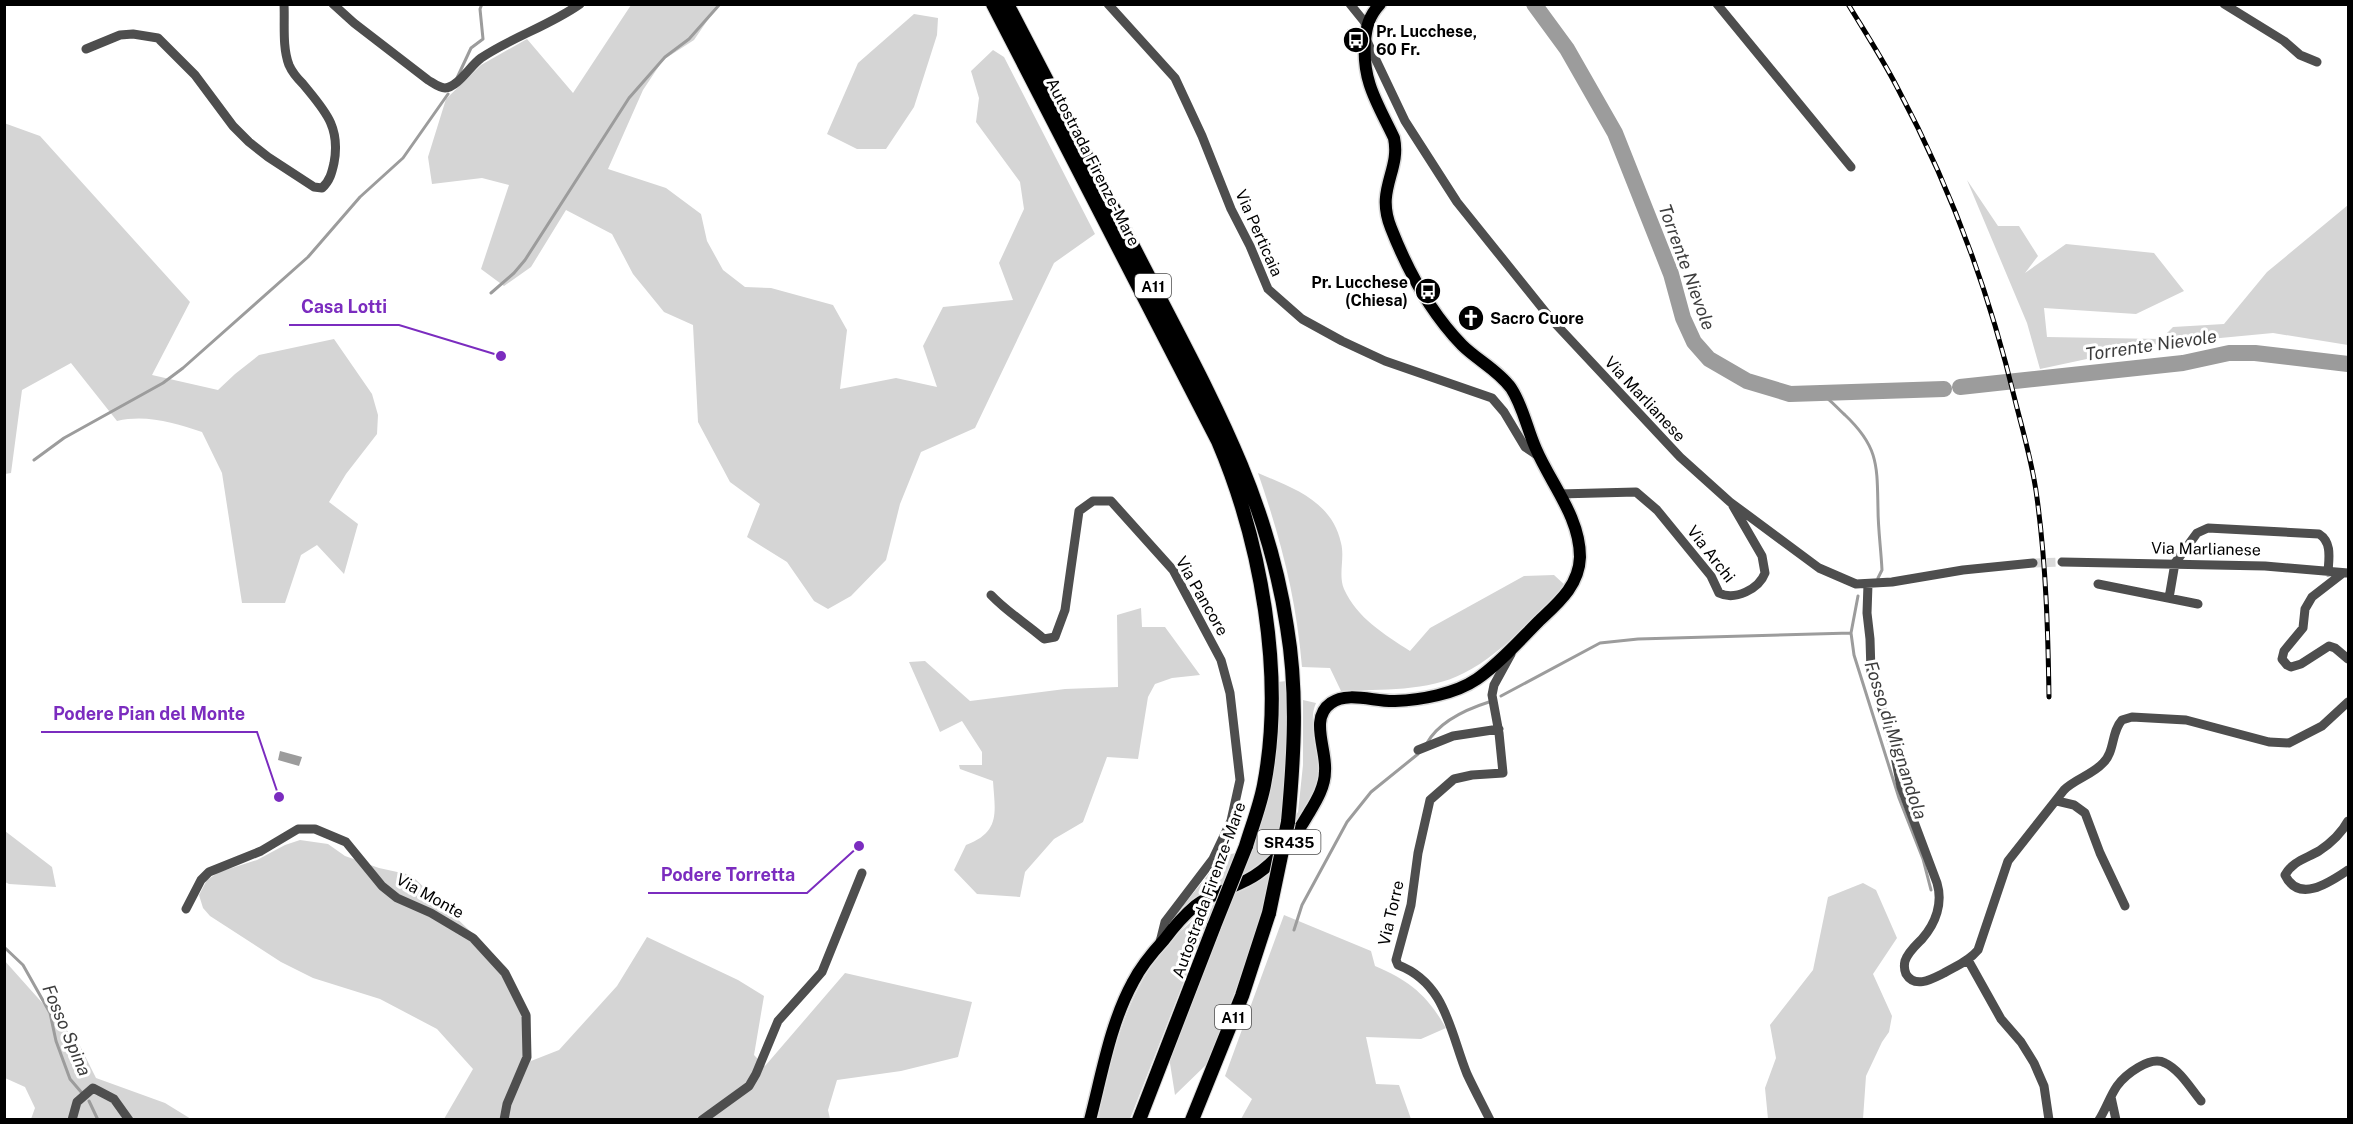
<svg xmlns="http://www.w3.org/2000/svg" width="2353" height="1124" font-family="'Public Sans',sans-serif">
  <rect width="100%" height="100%" fill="#fff"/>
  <path fill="#d5d5d5" d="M 631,5 L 718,5 L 694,40 L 663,60 L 643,90 L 608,169 L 666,188 L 701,214 L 707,241 L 723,270 L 745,287 L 771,288 L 833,305 L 847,330 L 840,389 L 896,378 L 937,387 L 923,346 L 943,307 L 1013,300 L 999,263 L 1024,209 L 1020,182 L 976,122 L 979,98 L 971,71 L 993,50 L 1004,57 L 1095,234 L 1054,263 L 975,428 L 921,452 L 900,504 L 886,560 L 851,596 L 828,609 L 814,601 L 787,562 L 747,537 L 760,504 L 730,482 L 698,422 L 693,325 L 664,312 L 633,274 L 612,234 L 566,210 L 531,267 L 504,286 L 481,269 L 509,185 L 482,178 L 432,184 L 428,157 L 446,99 L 481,65 L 527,39 L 573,93 Z
    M 914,14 L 938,18 L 937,35 L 914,107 L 886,149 L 857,149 L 827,134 L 858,63 Z
    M 4,123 L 40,136 L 190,302 L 152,375 L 218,390 L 235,374 L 259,355 L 334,339 L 372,394 L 378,415 L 377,434 L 346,474 L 329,502 L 358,524 L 344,574 L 317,545 L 301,555 L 285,603 L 242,603 L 222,473 L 202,432 C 175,423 146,414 117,421 L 71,363 L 22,390 L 11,473 L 5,474 Z
    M 1967,180 L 1998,226 L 2019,226 L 2038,256 L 2025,273 L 2066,244 L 2154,253 L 2184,291 L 2136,314 L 2044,308 L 2047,337 L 2161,339 L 2173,327 L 2224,324 L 2267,272 L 2348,205 L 2348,345 L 2273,333 L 2157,344 L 2040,369 L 2027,323 Z
    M 1258,473 C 1293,488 1332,501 1341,543 C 1345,558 1338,575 1344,589 C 1357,618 1384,634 1410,651 L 1430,628 L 1524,576 L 1554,575 L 1566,586 C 1537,614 1500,655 1464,673 C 1428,692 1381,689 1341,691 L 1330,668 L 1302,667 C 1296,596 1281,540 1258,473 Z
    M 1141,608 L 1142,627 L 1165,627 L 1200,675 L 1172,678 L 1155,684 L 1148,697 L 1138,759 L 1107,757 L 1083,822 L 1054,839 L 1025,872 L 1020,897 L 977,894 L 954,870 L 966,845 C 1001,832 995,812 993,781 L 960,769 L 959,765 L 982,765 L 982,752 L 962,721 L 940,732 L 909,662 L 925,661 L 970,701 L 1065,689 L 1118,687 L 1117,615 Z
    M 1287,681 L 1288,755 L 1280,838 L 1298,812 L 1303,765 L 1303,700 L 1316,703 C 1307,723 1320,745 1320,766 C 1320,781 1314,793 1307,805 C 1276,865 1238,879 1182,907 L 1224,855 L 1250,851 L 1277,682 Z
    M 5,831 L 52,867 L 56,887 L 9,884 L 5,882 Z
    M 300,840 L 328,844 L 345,856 L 379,868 L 411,875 L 469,930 L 507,968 L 531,1016 L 531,1061 L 559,1050 L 617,986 L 647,937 L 738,980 L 764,996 L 754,1055 L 765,1066 L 845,973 L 972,1002 L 958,1057 L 901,1071 L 837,1080 L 828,1110 L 830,1119 L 444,1119 L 473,1069 L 437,1029 L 380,999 L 313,978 L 281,962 L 210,916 L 203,908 L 199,895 L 207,880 L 219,872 L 257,860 L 285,845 Z
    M 1273,869 L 1264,907 L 1248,957 L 1209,1062 L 1175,1095 L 1169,1057 L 1220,924 L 1208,920 L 1130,1119 L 1095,1120 C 1119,1032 1131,963 1210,907 C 1230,893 1253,884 1273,869 Z
    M 1863,883 L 1876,890 L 1897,938 L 1873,974 L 1892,1016 L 1889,1032 L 1882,1042 L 1866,1076 L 1863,1119 L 1768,1119 L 1765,1088 L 1776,1058 L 1770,1025 L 1813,970 L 1828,897 Z
    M 1284,915 L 1371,951 L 1375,966 C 1410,981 1427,995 1446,1028 L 1421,1039 L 1366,1037 L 1376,1084 L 1399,1085 L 1411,1119 L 1241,1119 L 1252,1099 L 1225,1076 Z
    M 4,960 L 79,1044 L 96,1078 L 165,1103 L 191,1119 L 31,1119 L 35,1108 L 25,1087 L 5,1078 Z"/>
  <path fill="#9c9c9c" d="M 280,751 L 302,757 L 299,766 L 278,760 Z"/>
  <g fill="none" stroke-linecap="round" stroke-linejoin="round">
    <path stroke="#9c9c9c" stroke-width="3" d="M 457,78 L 471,48 L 483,39 L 480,9 L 482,4
      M 491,293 L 514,273 L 525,260 L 629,98 L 665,57 L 689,39 L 720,4
      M 1820,393 C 1830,399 1837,408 1845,415 C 1879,447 1877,466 1878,509 C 1878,529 1881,549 1882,570 L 1878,578
      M 34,460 L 64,438 L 163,383 L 183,368 L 308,257 L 360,197 L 403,158 L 448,94
      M 1858,596 L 1851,633 L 1854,655 L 1899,798 L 1923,859 L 1931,890
      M 1501,696 L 1600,643 L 1638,639 L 1851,633
      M 1427,743 C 1439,722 1467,709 1489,702
      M 1294,930 L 1302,905 L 1347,822 L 1371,792 L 1418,754
      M 4,947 L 23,965 L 50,1013 L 56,1041 L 70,1079 L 82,1093
      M 89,1101 L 98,1120"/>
    <path stroke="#9c9c9c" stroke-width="16" d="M 1534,4 L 1567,49 L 1615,133 L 1671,274 L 1683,318 L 1694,342 L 1709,359 L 1747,381 L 1790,394 L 1944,389
      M 1960,387 L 2183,363 L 2229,353 L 2255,353 L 2348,364"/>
    <path stroke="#d9d9d9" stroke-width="9" stroke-dasharray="9 4.5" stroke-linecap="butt" d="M 2033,563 L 2062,562"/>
    <g stroke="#dbdbdb" stroke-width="15">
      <path id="major" d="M 1090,1120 C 1102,1074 1110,1024 1133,982 C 1141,966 1152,953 1164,940 C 1173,928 1183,916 1195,906 C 1211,894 1230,889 1247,880 C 1274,866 1294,839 1309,813 C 1317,800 1325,786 1325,771 C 1327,750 1309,718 1331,703 C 1348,691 1375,702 1395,701 C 1421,700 1455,694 1477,679 C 1500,663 1519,641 1539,621 C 1558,603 1579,586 1580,557 C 1580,517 1551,484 1536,449 C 1527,429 1523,406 1511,388 C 1498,370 1477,360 1462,345 C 1431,313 1407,269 1391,228 C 1375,189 1401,171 1394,138 C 1378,104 1362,82 1365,42 C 1366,27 1369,16 1380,4"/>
    </g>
    <g stroke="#dbdbdb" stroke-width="16">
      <path id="highway" d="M 993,4 L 1218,441 C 1261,542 1285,675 1264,785 C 1260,806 1252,826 1246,846
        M 1007,4 C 1057,100 1107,195 1156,291 C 1214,403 1268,500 1287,627 C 1298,692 1294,757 1288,822
        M 1139,1120 L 1214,926
        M 1192,1120 L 1242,996 L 1269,913"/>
    </g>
    <path stroke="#4e4e4e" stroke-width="9" d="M 333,4 L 354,23 L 428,80 C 433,83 439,88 445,88 C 458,87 470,66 481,58 C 512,37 549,26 580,4
      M 1108,4 L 1175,78 L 1202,136 L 1231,209 L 1250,246 L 1268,289 L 1302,319 L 1342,341 L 1385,361 L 1492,398 L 1504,412 L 1525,447 L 1540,457
      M 1350,4 L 1367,25
      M 1717,4 L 1851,167
      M 2224,4 L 2284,41 L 2300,55 L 2317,62
      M 1366,39 L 1405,121 L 1457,202 L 1551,319 L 1680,457 L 1730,502 L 1819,568 L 1856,584 L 1892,582 L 1963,570 L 2033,563
      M 86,49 L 120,35 L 133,34 L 158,38 L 195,75 L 233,126 L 249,142 L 268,157 L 314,187 L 322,188 C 330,181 332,172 334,163 C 341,126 324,110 303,84 C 298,79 292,72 289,65 C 282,47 285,23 284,4
      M 1559,494 L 1636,492 L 1657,510 L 1711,576 L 1719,593 C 1735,601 1759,589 1765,573 L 1762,556 L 1733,506
      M 2062,562 L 2265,566 L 2348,573
      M 2343,573 L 2312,597 L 2305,609 L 2303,628 L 2284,651 L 2282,659 L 2287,665 L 2291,667 L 2301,664 L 2329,646 L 2335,648 L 2348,659
      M 1868,584 L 1867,613 L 1870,639 L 1871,672 L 1893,746 L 1901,787 L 1937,883 C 1943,903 1936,923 1922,939 C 1916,945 1908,952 1905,961 C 1904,965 1904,969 1906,974 C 1915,989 1932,979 1944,973 C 1956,966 1969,961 1978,950 L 2008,861 L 2064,790 C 2075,779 2092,775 2103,763 C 2115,752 2111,732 2122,720 L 2132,717 L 2186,720 L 2269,742 L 2289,743 L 2322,726 L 2348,702
      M 2098,584 L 2198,604
      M 991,595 C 1007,612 1027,624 1044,639 L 1055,637 L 1065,610 L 1079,511 L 1093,501 L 1111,501 L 1173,570 L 1221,660 L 1230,693 L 1240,780 L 1231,821 L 1213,859 L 1165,922 L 1159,946
      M 2169,598 L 2175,563 L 2197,533 L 2208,528 L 2319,534 C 2332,542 2329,558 2328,572
      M 1418,750 L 1453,736 L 1499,729
      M 2057,801 L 2074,805 L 2085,813 L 2100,853 L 2125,906
      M 2348,821 C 2341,834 2331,843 2319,851 C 2305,859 2293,861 2285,875 C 2299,904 2330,882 2348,870
      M 186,909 L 201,880 L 209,872 L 261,851 L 298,829 L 315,829 L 346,842 L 382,886 L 397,898 L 431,913 L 473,938 L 505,973 L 526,1015 L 527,1057 L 507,1104 L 504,1120
      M 1968,960 L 2001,1019 L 2021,1042 L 2034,1063 L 2044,1086 L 2049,1120
      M 2111,1097 L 2116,1120
      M 72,1120 L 77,1102 L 93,1088 L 114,1099 L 129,1120
      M 702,1120 L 749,1086 L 756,1074 L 778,1021 L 822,972 L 862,873
      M 1490,1120 C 1482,1104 1474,1089 1467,1074 C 1450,1032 1446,983 1398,965 L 1396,960 L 1411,905 L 1418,853 L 1430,800 L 1454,779 L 1472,775 L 1503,773 L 1499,733 L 1492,695 L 1494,685 L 1511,654
      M 2099,1120 C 2106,1109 2110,1096 2117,1086 C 2125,1075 2150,1055 2165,1063 C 2180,1070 2191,1089 2201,1101"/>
    <use href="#major" stroke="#000" stroke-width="12"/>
    <use href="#highway" stroke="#000" stroke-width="14"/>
    <g stroke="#000" stroke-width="5">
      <path id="rail" d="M 1848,4 C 1865,32 1882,58 1897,87 C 1950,186 1989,291 2015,400 C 2023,432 2033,465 2037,498 C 2046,564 2048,631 2049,697"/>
    </g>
    <use href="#rail" stroke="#fff" stroke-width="3" stroke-dasharray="9" stroke-linecap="butt"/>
    <g stroke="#dbdbdb" stroke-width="16" stroke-linecap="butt">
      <path id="highway-bridge" d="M 1269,913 L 1288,822
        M 1214,926 L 1246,846"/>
    </g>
    <use href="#highway-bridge" stroke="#000" stroke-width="14"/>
  </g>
  <defs>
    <g id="bus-disc" transform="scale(1.35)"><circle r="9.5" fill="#000" stroke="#fff"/><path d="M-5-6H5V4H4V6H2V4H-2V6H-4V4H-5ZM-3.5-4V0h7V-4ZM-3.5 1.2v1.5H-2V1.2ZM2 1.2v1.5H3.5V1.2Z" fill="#fff"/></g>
    <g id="church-disc" transform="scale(1.35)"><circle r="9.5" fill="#000" stroke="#fff"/><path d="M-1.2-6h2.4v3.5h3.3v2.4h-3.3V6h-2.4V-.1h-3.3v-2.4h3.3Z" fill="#fff"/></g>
  </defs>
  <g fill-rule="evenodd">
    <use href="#bus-disc" x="1356" y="40"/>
    <use href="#bus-disc" x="1428" y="291"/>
    <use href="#church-disc" x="1471" y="318"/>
  </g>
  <g text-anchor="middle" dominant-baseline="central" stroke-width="6" stroke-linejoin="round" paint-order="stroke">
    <g fill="#fff" stroke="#4c4c4c" stroke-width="1.5">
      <rect x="1135" y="274" width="36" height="24" rx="4.5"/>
      <rect x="1257.5" y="830" width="63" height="24" rx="4.5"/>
      <rect x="1215" y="1005" width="36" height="24" rx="4.5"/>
    </g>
    <g font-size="15" font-weight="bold" fill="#000">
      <text x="1153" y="286">A11</text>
      <text x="1289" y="842">SR435</text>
      <text x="1233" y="1017">A11</text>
    </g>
    <g font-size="16" font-weight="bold" fill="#000" stroke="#fff" text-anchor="start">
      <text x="1376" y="31">Pr. Lucchese,<tspan x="1376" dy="18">60 Fr.</tspan></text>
      <text x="1408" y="282" text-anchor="end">Pr. Lucchese<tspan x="1408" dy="18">(Chiesa)</tspan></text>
      <text x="1490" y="318">Sacro Cuore</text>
    </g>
    <g font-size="16" fill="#000" stroke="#fff">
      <text transform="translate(1093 162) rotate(63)">Autostrada Firenze-Mare</text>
      <text transform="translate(1259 233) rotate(66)">Via Perticaia</text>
      <text transform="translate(1645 399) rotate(47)">Via Marlianese</text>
      <text transform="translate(2206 549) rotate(1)">Via Marlianese</text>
      <text transform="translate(1711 554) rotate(52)">Via Archi</text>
      <text transform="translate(1202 596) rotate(60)">Via Pancore</text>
      <text transform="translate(1209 890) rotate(-70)">Autostrada Firenze-Mare</text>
      <text transform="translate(430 896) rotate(29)">Via Monte</text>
      <text transform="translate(1391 913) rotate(-77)">Via Torre</text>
    </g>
    <g font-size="18" font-style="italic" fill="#3d3d3d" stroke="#fff">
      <text transform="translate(1687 267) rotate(70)">Torrente Nievole</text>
      <text transform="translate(2151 345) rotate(-8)">Torrente Nievole</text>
      <text transform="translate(1896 740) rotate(72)">Fosso di Mignandola</text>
      <text transform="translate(67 1030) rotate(67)">Fosso Spina</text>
    </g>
  </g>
  <path fill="none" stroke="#7b2cbf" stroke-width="2" d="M501 356L399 325H289M279 797L257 732H41M859 846L807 893H648"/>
  <g fill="#7b2cbf" stroke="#fff" stroke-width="2">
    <circle cx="501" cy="356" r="6"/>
    <circle cx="279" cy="797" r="6"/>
    <circle cx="859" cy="846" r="6"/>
  </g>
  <g font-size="18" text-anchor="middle" font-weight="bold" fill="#7b2cbf" stroke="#fff" stroke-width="6" stroke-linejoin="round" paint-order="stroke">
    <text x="344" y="313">Casa Lotti</text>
    <text x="149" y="720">Podere Pian del Monte</text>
    <text x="728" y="881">Podere Torretta</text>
  </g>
  <rect width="2353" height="1124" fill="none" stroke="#000000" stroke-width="12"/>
</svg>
